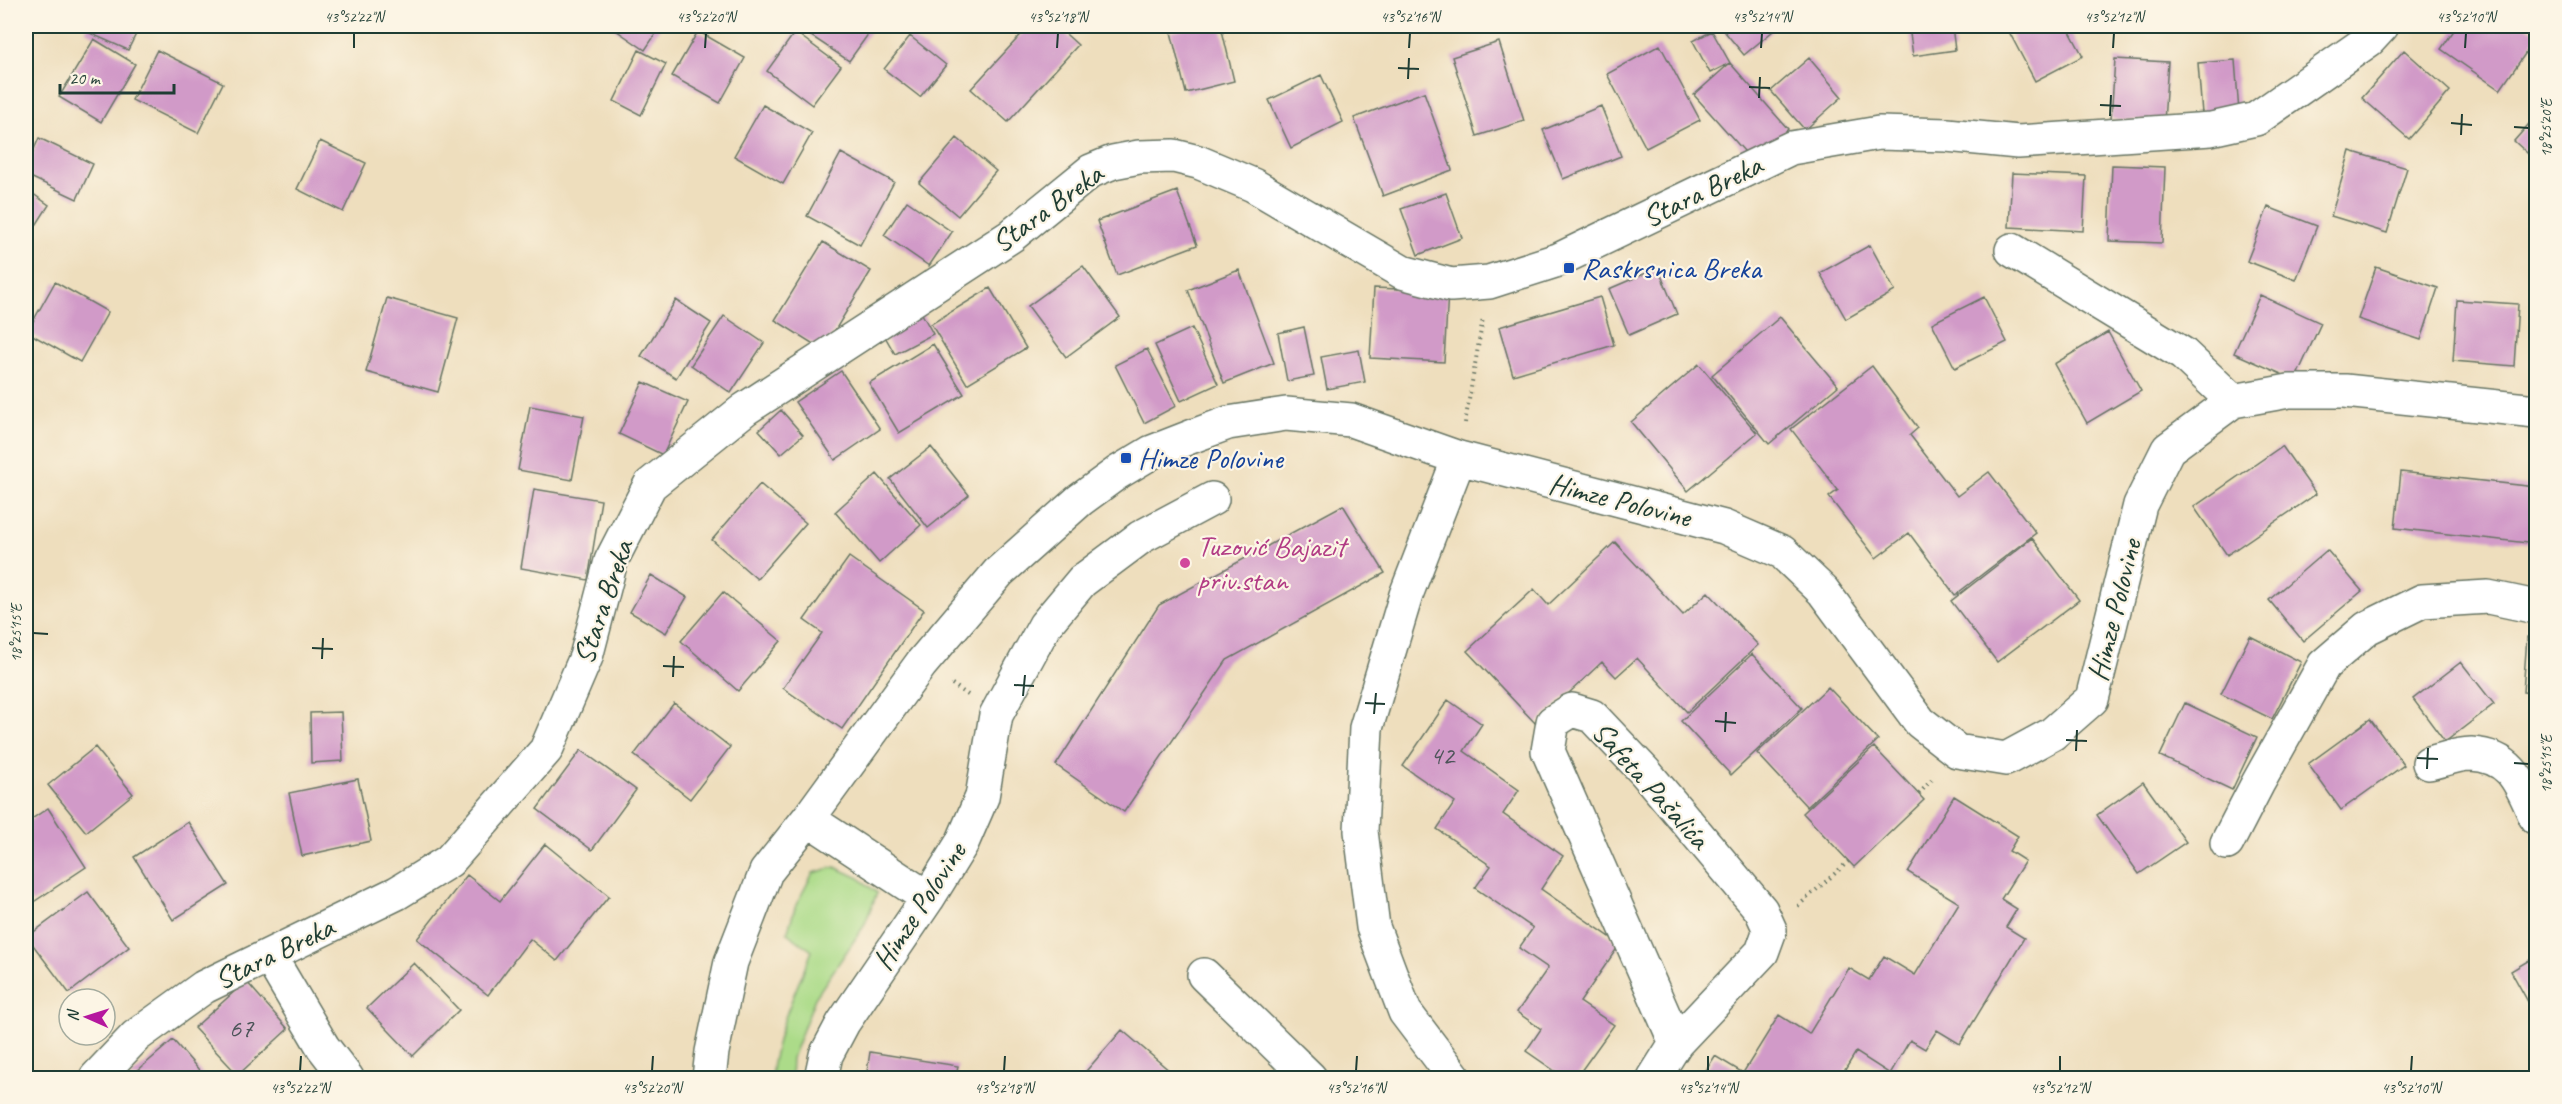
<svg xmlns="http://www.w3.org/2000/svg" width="2562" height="1104" font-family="Caveat,sans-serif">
  <rect width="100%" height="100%" fill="#fcf5e5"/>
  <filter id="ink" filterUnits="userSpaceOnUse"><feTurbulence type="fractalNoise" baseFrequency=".0167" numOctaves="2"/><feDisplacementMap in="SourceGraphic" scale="12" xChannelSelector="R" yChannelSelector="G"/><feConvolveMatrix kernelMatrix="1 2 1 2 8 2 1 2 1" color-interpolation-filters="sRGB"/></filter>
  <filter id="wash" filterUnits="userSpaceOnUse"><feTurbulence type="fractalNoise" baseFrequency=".008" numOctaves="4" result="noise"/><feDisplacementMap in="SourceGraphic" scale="24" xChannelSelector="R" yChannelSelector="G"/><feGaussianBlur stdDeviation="1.35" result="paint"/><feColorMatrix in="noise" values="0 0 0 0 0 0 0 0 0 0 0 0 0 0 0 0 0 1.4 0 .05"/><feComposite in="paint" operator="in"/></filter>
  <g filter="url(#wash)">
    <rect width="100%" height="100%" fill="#eedebd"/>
    <path fill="#acdb89" stroke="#668c5e" stroke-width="1.5" d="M 835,867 L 859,878 L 877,893 L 864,926 L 815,998 L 792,1058 L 791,1078 L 771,1078 C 775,1034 795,992 812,951 L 787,933 L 796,905 L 813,873 Z"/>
    <g id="blocks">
      <path fill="#d19ac8" d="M 88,26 L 140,26 L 128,50 L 85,31 Z
        M 610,26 L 661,26 L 645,50 Z
        M 796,26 L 874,26 L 849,61 Z
        M 1029,26 L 1057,26 L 1078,45 L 1008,122 L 971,89 Z
        M 1199,26 L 1221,26 L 1234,81 L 1186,93 L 1171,32 Z
        M 1720,26 L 1768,26 L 1773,31 L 1744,55 Z
        M 1909,26 L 1952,26 L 1955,50 L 1913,56 Z
        M 2006,26 L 2067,26 L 2083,56 L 2035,81 Z
        M 2457,26 L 2526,26 L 2536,33 L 2536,38 L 2500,90 L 2441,49 Z
        M 698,31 L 745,58 L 720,103 L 672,76 Z
        M 1712,31 L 1730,63 L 1710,73 L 1693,41 Z
        M 795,32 L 841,66 L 812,105 L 767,71 Z
        M 910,36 L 946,65 L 920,97 L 884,69 Z
        M 94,39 L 135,64 L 101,122 L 59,97 Z
        M 1499,42 L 1524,121 L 1477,136 L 1452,57 Z
        M 1660,45 L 1700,120 L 1646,148 L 1607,74 Z
        M 157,50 L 223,83 L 198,133 L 132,100 Z
        M 639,50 L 666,64 L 641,115 L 614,101 Z
        M 2404,50 L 2450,91 L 2409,139 L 2362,98 Z
        M 1809,58 L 1842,97 L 1805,130 L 1771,91 Z
        M 2115,59 L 2168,62 L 2164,122 L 2111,119 Z
        M 2235,60 L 2239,112 L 2202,114 L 2198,63 Z
        M 1730,63 L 1788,129 L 1753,161 L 1694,95 Z
        M 1321,75 L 1343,122 L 1291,148 L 1269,100 Z
        M 1424,92 L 1452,170 L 1383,196 L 1354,118 Z
        M 763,105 L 812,133 L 783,184 L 734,156 Z
        M 1601,106 L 1621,156 L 1563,179 L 1543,130 Z
        M 2536,116 L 2536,161 L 2514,141 Z
        M 39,138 L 93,164 L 77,199 L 26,175 L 26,167 Z
        M 957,138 L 996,171 L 958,216 L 919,183 Z
        M 320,141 L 366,163 L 343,212 L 297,189 Z
        M 2350,151 L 2407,168 L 2387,233 L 2331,216 Z
        M 841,153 L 894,182 L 860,245 L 807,216 Z
        M 2112,165 L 2165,167 L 2162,243 L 2109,241 Z
        M 2012,173 L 2086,176 L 2083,231 L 2009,227 Z
        M 26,189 L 49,205 L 26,241 Z
        M 1177,191 L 1197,245 L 1117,275 L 1097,221 Z
        M 1446,193 L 1462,238 L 1418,255 L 1401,209 Z
        M 907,201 L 952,232 L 929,266 L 884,235 Z
        M 2268,207 L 2317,226 L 2296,280 L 2247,261 Z
        M 823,242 L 871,271 L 823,350 L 775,320 Z
        M 1870,245 L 1895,291 L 1846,319 L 1820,273 Z
        M 1083,266 L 1120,317 L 1066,357 L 1028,306 Z
        M 2376,267 L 2438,288 L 2421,340 L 2358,319 Z
        M 1658,268 L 1677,314 L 1629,335 L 1609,289 Z
        M 1239,270 L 1274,363 L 1224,383 L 1188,290 Z
        M 55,282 L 108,312 L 80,362 L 27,332 Z
        M 990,288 L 1026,348 L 967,384 L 931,324 Z
        M 1374,288 L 1448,291 L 1444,362 L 1370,358 Z
        M 2260,295 L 2321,323 L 2295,380 L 2234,353 Z
        M 1600,297 L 1614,345 L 1513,375 L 1499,327 Z
        M 1984,297 L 2007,342 L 1955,368 L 1932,323 Z
        M 387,298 L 458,318 L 438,392 L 366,372 Z
        M 676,300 L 711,323 L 676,378 L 641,356 Z
        M 2457,300 L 2518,304 L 2514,366 L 2453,361 Z
        M 921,312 L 933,334 L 895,354 L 883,333 Z
        M 724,316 L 764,343 L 731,393 L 691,365 Z
        M 1780,317 L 1838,386 L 1769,444 L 1712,375 Z
        M 1304,327 L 1314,376 L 1287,381 L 1278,333 Z
        M 1192,328 L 1218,384 L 1181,401 L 1155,345 Z
        M 2108,332 L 2141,391 L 2087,423 L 2054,364 Z
        M 933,344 L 964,394 L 899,433 L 869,383 Z
        M 1147,349 L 1176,406 L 1144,423 L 1115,365 Z
        M 1359,350 L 1365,382 L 1327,389 L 1321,357 Z
        M 1699,364 L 1757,433 L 1688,491 L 1631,422 Z
        M 1872,366 L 1918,428 L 1910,435 L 1957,496 L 1989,472 L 2036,533 L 1955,595 L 1909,533 L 1876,558 L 1829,497 L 1838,490 L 1791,429 Z
        M 841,371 L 880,429 L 835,460 L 795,402 Z
        M 643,382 L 688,402 L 663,455 L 619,434 Z
        M 530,406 L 584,416 L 572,480 L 518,470 Z
        M 781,410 L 803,435 L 781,454 L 759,430 Z
        M 2282,446 L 2316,494 L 2227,555 L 2194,507 Z
        M 931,447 L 969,495 L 928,528 L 890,479 Z
        M 2401,472 L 2536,487 L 2536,544 L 2395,528 Z
        M 877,474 L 921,525 L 879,563 L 835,512 Z
        M 760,484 L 806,523 L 757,579 L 712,540 Z
        M 534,489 L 601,500 L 588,580 L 521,568 Z
        M 1343,505 L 1385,573 L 1227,660 L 1124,812 L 1056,765 L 1159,605 Z
        M 2032,538 L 2079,600 L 1997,662 L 1951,601 Z
        M 1615,542 L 1683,615 L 1708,592 L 1758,645 L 1687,712 L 1637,658 L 1616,677 L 1602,662 L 1536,724 L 1467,651 L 1534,589 L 1548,605 Z
        M 2327,550 L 2362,591 L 2303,641 L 2269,600 Z
        M 849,557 L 924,610 L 842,729 L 783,688 L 822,633 L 804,620 Z
        M 651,575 L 687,597 L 666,633 L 630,612 Z
        M 723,592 L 781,641 L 738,691 L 681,641 Z
        M 2250,636 L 2301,662 L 2272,719 L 2221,694 Z
        M 2527,637 L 2536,638 L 2536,693 L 2523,692 Z
        M 1752,654 L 1802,708 L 1731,775 L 1681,721 Z
        M 2461,662 L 2494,704 L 2445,742 L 2413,699 Z
        M 1828,687 L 1878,740 L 1807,807 L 1757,753 Z
        M 1448,700 L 1482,724 L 1464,751 L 1519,790 L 1503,814 L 1563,856 L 1541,889 L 1620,944 L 1580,1002 L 1614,1025 L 1576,1078 L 1565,1078 L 1526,1051 L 1541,1029 L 1517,1012 L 1548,968 L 1519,948 L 1533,928 L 1475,888 L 1491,866 L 1437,829 L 1455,802 L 1403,766 Z
        M 674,703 L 730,747 L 690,799 L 634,755 Z
        M 2185,703 L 2257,737 L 2232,790 L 2160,756 Z
        M 341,712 L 343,761 L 311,763 L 310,713 Z
        M 2370,719 L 2404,765 L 2341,810 L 2308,764 Z
        M 95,747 L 133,794 L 86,832 L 48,785 Z
        M 1874,747 L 1924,800 L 1854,867 L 1803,813 Z
        M 581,750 L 636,790 L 592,850 L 537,809 Z
        M 358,779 L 371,841 L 302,856 L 289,793 Z
        M 2143,782 L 2186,842 L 2139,874 L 2097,815 Z
        M 1954,796 L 2018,836 L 2009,851 L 2025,861 L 2001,899 L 2017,909 L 2006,927 L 2024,938 L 1960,1044 L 1937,1030 L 1925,1049 L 1910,1040 L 1890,1074 L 1856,1052 L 1840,1078 L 1701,1078 L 1715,1056 L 1743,1073 L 1779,1015 L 1809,1034 L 1849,968 L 1869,980 L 1884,956 L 1915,975 L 1959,903 L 1908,872 Z
        M 48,808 L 86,867 L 32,903 L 26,893 L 26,823 Z
        M 188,822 L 228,885 L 173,920 L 134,857 Z
        M 545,844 L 609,896 L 557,961 L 530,939 L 488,995 L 417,939 L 467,875 L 500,901 Z
        M 88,892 L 129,947 L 69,993 L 27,937 Z
        M 2536,956 L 2536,1016 L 2511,971 Z
        M 414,963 L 459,1010 L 413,1056 L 367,1008 Z
        M 246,981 L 288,1029 L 238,1075 L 194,1028 Z
        M 1122,1030 L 1178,1078 L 1080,1078 Z
        M 173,1040 L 206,1078 L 129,1078 Z
        M 870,1052 L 958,1066 L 956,1078 L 866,1078 Z"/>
    </g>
  </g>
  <g filter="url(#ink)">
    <use href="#blocks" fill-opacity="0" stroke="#677564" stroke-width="1.5"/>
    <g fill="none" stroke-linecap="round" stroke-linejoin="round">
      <g stroke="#677564" stroke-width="36">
        <path id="minor" d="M 2012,250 L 2183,354 L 2233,401
          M 2429,763 C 2442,760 2458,754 2471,754 C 2513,756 2521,785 2536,818
          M 808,819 L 928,898
          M 2227,843 L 2258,783 L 2324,665 L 2367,628 L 2422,601 L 2488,597 L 2536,607
          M 270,957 L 323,1047 L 347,1078
          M 1204,975 L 1310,1078
          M 96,1078 L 136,1036 L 204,987 L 397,893 L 449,861 L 546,750 L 586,657 L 611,561 L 650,485 L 745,409 L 1011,236 L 1091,171 L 1113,162 L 1139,157 L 1174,156 L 1198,162 L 1253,185 L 1402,272 L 1451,285 L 1489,282 L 1558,260 L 1791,148 L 1879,133 L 1947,135 L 2018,142 L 2211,129 L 2256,119 L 2369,40 L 2382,26
          M 709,1078 L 712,1052 L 731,962 L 766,872 L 808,819 L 921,664 L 999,572 L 1080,500 L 1117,473 L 1152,452 L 1193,436 L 1228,423 L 1286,414 L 1351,420 L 1459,458 L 1724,527 L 1782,552 L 1823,591 L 1920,722 L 1957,751 L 2006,759 L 2052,734 L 2092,699 L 2140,505 L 2168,449 L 2233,401 L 2289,391 L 2345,391 L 2536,411
          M 821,1078 L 826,1055 L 843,1023 L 928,898 L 962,843 L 982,797 L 996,715 L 1045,625 L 1082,581 L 1141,537 L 1212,499
          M 1455,1078 L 1405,1012 L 1373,927 L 1361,831 L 1366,728 L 1406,595 L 1459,458
          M 1654,1078 L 1676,1043 L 1762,952 L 1770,930 L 1761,910 L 1645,772 L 1592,716 L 1572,710 L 1553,722 L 1548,751 L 1676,1043"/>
      </g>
      <path stroke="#677564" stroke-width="4" stroke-dasharray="1.5 4.5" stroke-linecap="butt" d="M 1465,423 L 1483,318
        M 952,684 L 968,695
        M 1919,794 L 1934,777
        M 1798,906 L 1849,861"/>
      <use href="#minor" stroke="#fff" stroke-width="33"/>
    </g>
  </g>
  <path fill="none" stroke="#1f3d34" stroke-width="2" d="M 354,48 L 354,33M 705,48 L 706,33M 1057,48 L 1058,33M 1409,48 L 1410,33M 1761,48 L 1762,33M 2113,48 L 2114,33M 2465,48 L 2466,33M 1398,68 L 1419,69M 1408,79 L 1409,58M 1749,87 L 1770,88M 1759,98 L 1760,77M 2100,105 L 2121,106M 2110,116 L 2111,95M 2451,123 L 2472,125M 2514,127 L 2529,128M 2461,135 L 2462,114M 33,633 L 48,634M 312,648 L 333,649M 322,659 L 323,638M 663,666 L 684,667M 673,677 L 674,656M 1014,685 L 1034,686M 1023,696 L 1025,675M 1365,703 L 1385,704M 1374,714 L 1376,693M 1715,721 L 1736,723M 1725,732 L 1726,712M 2066,740 L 2087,741M 2076,751 L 2077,730M 2417,758 L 2438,759M 2514,763 L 2529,764M 2427,769 L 2428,748M 300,1071 L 301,1056M 652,1071 L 653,1056M 1004,1071 L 1005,1056M 1356,1071 L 1357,1056M 1708,1071 L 1708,1056M 2060,1071 L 2060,1056M 2411,1071 L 2412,1056"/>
  <g fill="#1a4fb4" stroke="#fcf5e5" stroke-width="2">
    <rect x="1563" y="262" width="12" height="12" rx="3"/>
    <rect x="1120" y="452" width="12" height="12" rx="3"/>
  </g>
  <circle fill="#d1479c" stroke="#fcf5e5" stroke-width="2" cx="1185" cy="563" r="6"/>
  <g text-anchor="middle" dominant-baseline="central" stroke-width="4.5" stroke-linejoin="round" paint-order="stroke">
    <g font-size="27" fill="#4c5459">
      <text x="1442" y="755">42</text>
      <text x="241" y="1028">67</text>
    </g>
    <g font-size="30" fill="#1f3d34" stroke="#fcf5e5">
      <text transform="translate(1702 191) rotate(-26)">Stara Breka</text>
      <text transform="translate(1047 208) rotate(-36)">Stara Breka</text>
      <text transform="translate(1620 500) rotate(14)">Himze Polovine</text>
      <text transform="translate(603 602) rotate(-71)">Stara Breka</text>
      <text transform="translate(2114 610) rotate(-76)">Himze Polovine</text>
      <text transform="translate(1651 785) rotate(48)">Safeta Pašalića</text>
      <text transform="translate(919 906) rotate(-57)">Himze Polovine</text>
      <text transform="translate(274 953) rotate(-26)">Stara Breka</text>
    </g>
    <g font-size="30" fill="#164399" stroke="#fcf5e5" text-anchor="start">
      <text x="1581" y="268">Raskrsnica Breka</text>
      <text x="1138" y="458">Himze Polovine</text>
    </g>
    <g font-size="30" fill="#b23c85" stroke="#fcf5e5" text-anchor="start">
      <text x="1197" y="546">Tuzović Bajazit<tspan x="1197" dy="34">priv.stan</tspan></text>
    </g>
  </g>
  <rect width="2562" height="1104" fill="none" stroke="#fcf5e5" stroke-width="66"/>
  <g transform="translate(87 1017) rotate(273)"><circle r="28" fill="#fcf5e5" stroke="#a4ab9e" stroke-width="1.5"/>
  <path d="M0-4.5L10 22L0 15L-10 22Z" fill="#b5179e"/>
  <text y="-9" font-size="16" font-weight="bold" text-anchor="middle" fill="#1f3d34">N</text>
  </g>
  <path d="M60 84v9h114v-9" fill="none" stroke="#1f3d34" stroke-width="3"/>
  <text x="69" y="84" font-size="18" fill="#1f3d34" stroke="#fcf5e5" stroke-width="4.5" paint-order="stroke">20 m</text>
  <rect x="33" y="33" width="2496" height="1038" fill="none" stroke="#1f3d34" stroke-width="2"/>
  <g font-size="15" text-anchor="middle" fill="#1f3d34">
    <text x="354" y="22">43°52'22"N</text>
    <text x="706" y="22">43°52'20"N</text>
    <text x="1058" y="22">43°52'18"N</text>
    <text x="1410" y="22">43°52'16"N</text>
    <text x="1762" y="22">43°52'14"N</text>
    <text x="2114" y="22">43°52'12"N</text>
    <text x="2466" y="22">43°52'10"N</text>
    <text transform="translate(2546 128) rotate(-90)" y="5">18°25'20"E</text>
    <text transform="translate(16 633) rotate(-90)" y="5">18°25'15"E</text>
    <text transform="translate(2546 764) rotate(-90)" y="5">18°25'15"E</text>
    <text x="300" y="1093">43°52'22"N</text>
    <text x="652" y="1093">43°52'20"N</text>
    <text x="1004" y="1093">43°52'18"N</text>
    <text x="1356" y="1093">43°52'16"N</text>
    <text x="1708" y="1093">43°52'14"N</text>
    <text x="2060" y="1093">43°52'12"N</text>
    <text x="2411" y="1093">43°52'10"N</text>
  </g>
</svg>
